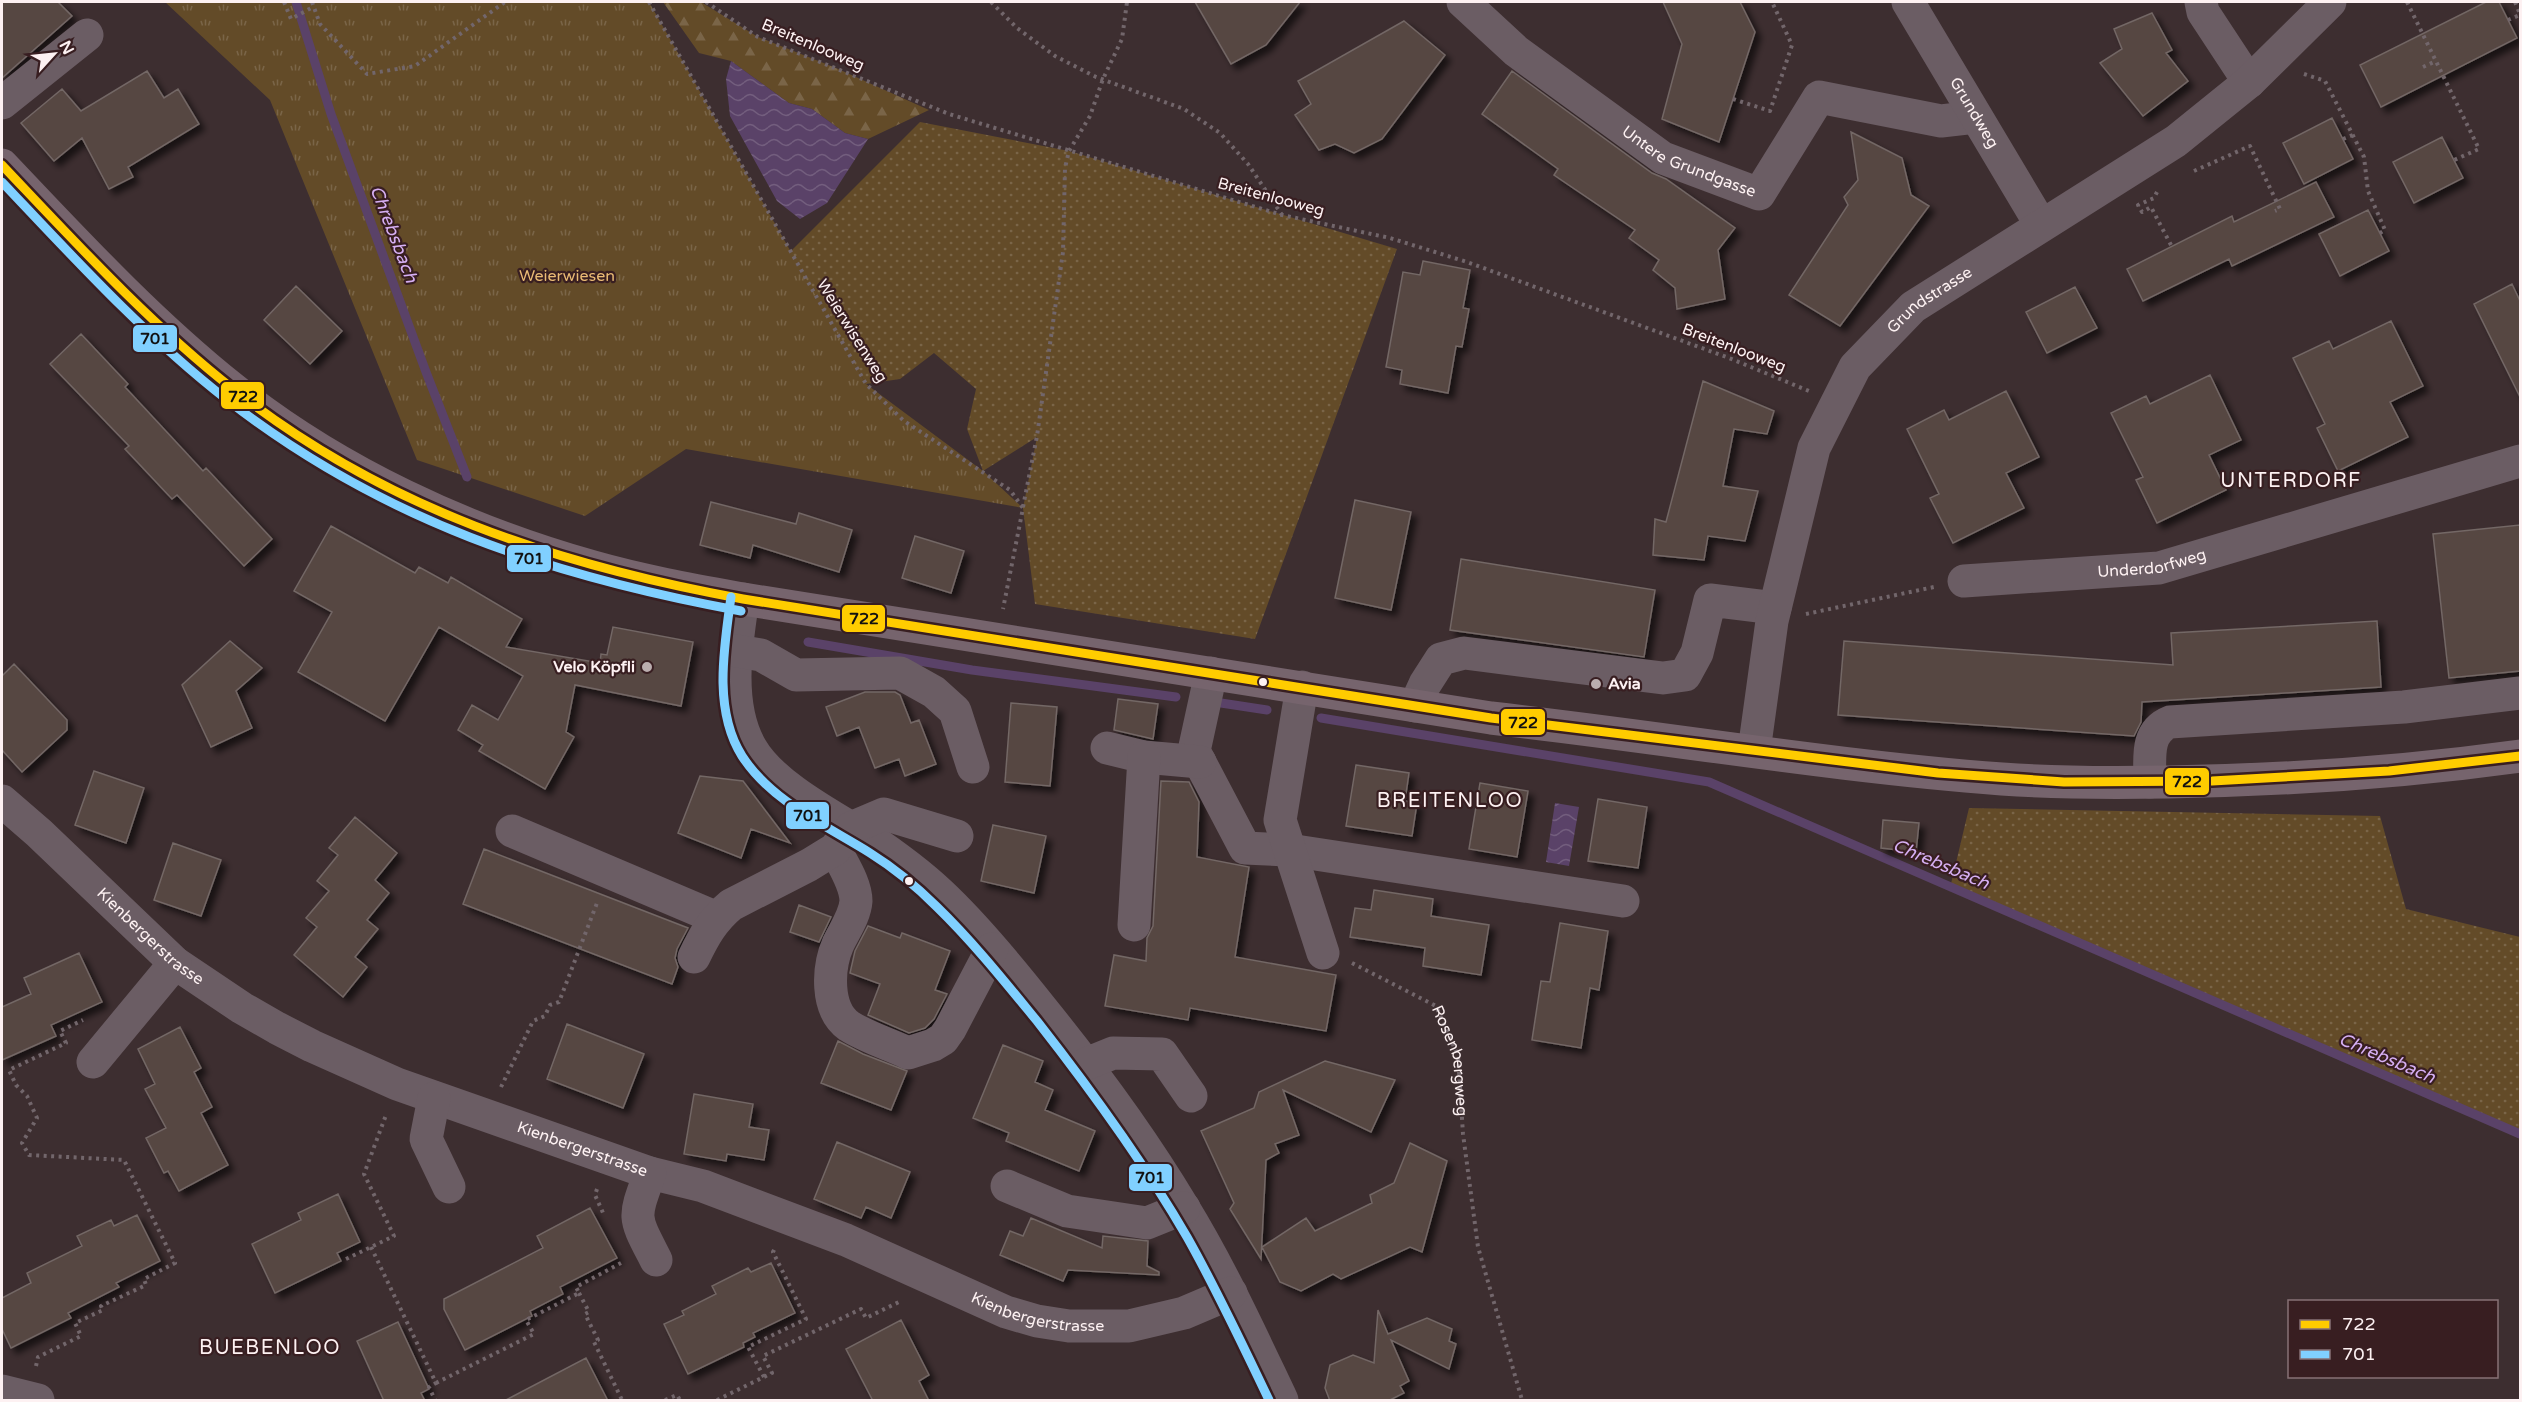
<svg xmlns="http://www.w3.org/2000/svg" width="2522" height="1402" font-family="'Varela Round',sans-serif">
  <defs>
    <pattern id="grass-dots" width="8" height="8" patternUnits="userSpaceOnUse" patternTransform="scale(1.5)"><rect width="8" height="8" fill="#634b28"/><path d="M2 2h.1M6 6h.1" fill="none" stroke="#7a6548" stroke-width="1.8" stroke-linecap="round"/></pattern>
    <pattern id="forest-firs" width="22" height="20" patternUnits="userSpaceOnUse" patternTransform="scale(1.5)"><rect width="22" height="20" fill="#634b28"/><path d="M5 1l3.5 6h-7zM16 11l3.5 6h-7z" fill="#7a6548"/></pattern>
    <pattern id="park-tufts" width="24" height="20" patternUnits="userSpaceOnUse" patternTransform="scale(1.5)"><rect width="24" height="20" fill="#634b28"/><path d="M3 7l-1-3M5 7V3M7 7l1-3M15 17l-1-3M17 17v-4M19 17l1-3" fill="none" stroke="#7a6548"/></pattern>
    <pattern id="water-waves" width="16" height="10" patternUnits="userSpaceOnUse" patternTransform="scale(1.5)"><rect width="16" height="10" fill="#5a4268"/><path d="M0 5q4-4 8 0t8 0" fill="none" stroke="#735e7e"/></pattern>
    <filter id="shadow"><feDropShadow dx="5.5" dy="5.5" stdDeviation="3" flood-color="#0009"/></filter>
  </defs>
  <rect width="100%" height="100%" fill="#3d2e30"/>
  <path fill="url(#grass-dots)" d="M 920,122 L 1069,151 L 1397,249 L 1255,639 L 1035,604 L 1023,508 L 1037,437 L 983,471 L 967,429 L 976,389 L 934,353 L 900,379 L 866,384 L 790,252 Z
    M 1969,808 L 2380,816 L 2406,909 L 2520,937 L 2520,1134 L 1950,888 Z"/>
  <path fill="url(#forest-firs)" d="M 663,2 L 701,2 L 758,37 L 836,68 L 929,110 L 868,139 L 845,133 L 812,109 L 789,103 L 731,61 L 699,53 Z"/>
  <path fill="url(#park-tufts)" d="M 165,2 L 649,2 L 866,384 L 983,471 L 1023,508 L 686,449 L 585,516 L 417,460 L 270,100 Z"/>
  <path fill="url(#water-waves)" d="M 731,61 L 789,103 L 812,109 L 845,133 L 868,139 L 827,203 L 800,219 L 777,201 L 730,116 L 726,79 Z
    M 1555,803 L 1579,807 L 1569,866 L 1546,862 Z"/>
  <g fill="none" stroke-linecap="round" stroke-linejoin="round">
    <path stroke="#5a4268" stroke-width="9" d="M 296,2 L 331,114 L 426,372 L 467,477
      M 808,642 L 972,670 L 1176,697
      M 1221,703 L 1267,710
      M 1321,718 L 1709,782 L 2520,1134"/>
  </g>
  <path fill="#564643" stroke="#736765" stroke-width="1.5" filter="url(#shadow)" d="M 2,2 L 58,2 L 72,16 L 2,78 Z
    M 1195,2 L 1300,2 L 1266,45 L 1231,64 Z
    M 1663,2 L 1740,2 L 1755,32 L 1719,142 L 1662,119 L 1682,44 Z
    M 2486,2 L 2499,2 L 2517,38 L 2381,107 L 2360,65 Z
    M 2152,13 L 2172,50 L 2166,53 L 2188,81 L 2143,116 L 2100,63 L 2122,49 L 2114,29 Z
    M 1404,21 L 1445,55 L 1382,139 L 1354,153 L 1335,144 L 1319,150 L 1295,115 L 1311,104 L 1298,81 Z
    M 147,71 L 164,98 L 178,89 L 199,124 L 128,167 L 133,177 L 109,189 L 82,138 L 54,161 L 21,123 L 62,89 L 81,111 Z
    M 1512,71 L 1652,173 L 1666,179 L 1735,228 L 1718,250 L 1725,299 L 1677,309 L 1675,288 L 1653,270 L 1659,260 L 1629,238 L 1635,230 L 1554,175 L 1558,169 L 1482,114 Z
    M 2332,118 L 2353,159 L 2304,184 L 2283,143 Z
    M 1851,132 L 1902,158 L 1911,195 L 1929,206 L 1840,326 L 1789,295 L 1848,205 L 1844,197 L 1858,180 Z
    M 2442,137 L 2463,178 L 2414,203 L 2393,162 Z
    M 2316,182 L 2334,217 L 2232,266 L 2229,259 L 2143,301 L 2127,269 L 2232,216 L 2234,222 Z
    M 2368,210 L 2389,251 L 2340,276 L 2319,234 Z
    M 1423,261 L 1470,270 L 1463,308 L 1469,309 L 1462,347 L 1456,346 L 1448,393 L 1400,384 L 1402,370 L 1386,367 L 1403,272 L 1420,275 Z
    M 2512,284 L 2520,301 L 2520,397 L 2474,304 Z
    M 296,286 L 342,331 L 310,364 L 264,320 Z
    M 2075,287 L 2097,328 L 2047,353 L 2026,312 Z
    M 2391,321 L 2423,386 L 2390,402 L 2408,437 L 2338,471 L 2317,428 L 2325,424 L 2293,358 L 2329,341 L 2333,349 Z
    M 81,334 L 128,384 L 125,387 L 203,471 L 206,468 L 272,539 L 244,566 L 177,495 L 172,499 L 125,449 L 129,446 L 50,364 Z
    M 2210,375 L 2241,440 L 2209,455 L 2226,490 L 2157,523 L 2136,480 L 2143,477 L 2111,413 L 2146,396 L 2150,404 Z
    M 1703,381 L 1774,411 L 1767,434 L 1734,429 L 1723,486 L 1758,491 L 1745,541 L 1708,536 L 1704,560 L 1653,555 L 1655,519 L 1666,522 Z
    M 2006,391 L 2039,457 L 2006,473 L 2024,508 L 1953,543 L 1930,498 L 1939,494 L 1907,429 L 1944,410 L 1949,420 Z
    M 1355,500 L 1411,512 L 1391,610 L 1335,598 Z
    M 711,502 L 796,524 L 799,513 L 852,530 L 839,572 L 753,545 L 750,558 L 700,545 Z
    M 2520,525 L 2520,671 L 2449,678 L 2433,534 Z
    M 331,526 L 415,573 L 419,567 L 448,583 L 451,577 L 522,619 L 506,647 L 600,663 L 601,654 L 607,655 L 613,627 L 693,642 L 681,706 L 575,685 L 566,732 L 574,737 L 545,789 L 479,751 L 483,745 L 458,730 L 472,705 L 498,720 L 523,676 L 439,627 L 385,721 L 298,672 L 332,612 L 294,591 Z
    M 915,536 L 964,551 L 951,593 L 902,578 Z
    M 1461,559 L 1655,590 L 1644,657 L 1450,630 Z
    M 2377,621 L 2381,687 L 2142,702 L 2141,722 L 2134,736 L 1838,715 L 1844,641 L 2173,665 L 2171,633 Z
    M 230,641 L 262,668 L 236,691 L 252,728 L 211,747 L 182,685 Z
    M 14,664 L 67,720 L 67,730 L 22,772 L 2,750 L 2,676 Z
    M 865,692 L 895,692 L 900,695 L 911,723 L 919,720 L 936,764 L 905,776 L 899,759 L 875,768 L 859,727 L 837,736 L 826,707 Z
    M 1118,699 L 1158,704 L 1153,739 L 1114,730 Z
    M 1011,703 L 1057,707 L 1050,786 L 1005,782 Z
    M 1356,765 L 1409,773 L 1405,801 L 1417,803 L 1412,836 L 1346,826 Z
    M 94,771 L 144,788 L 126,843 L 75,825 Z
    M 700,776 L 743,781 L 790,843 L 751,829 L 741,858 L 678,833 Z
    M 1161,781 L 1189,782 L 1199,802 L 1197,857 L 1249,867 L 1235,957 L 1336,975 L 1326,1031 L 1190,1008 L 1188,1020 L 1105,1006 L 1114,955 L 1146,961 L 1147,938 L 1153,926 Z
    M 1480,783 L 1528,791 L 1517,857 L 1469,849 Z
    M 1598,799 L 1647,807 L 1638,868 L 1588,861 Z
    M 355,817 L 397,853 L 375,880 L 389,893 L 367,920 L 378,929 L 355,957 L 367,967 L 343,997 L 294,955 L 317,927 L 306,918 L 329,891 L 317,881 L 338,855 L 329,848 Z
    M 1883,820 L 1919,823 L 1916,852 L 1881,848 Z
    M 993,825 L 1046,836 L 1034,893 L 981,881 Z
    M 173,843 L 221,860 L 201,916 L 154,900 Z
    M 484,849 L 688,928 L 677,949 L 675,958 L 678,967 L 672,984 L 463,904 Z
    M 1374,890 L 1433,899 L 1431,916 L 1489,925 L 1481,975 L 1423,966 L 1425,948 L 1350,937 L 1355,908 L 1371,910 Z
    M 799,905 L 831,917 L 819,942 L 790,932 Z
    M 1560,923 L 1608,931 L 1599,990 L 1590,988 L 1581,1048 L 1532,1040 L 1541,981 L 1550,982 Z
    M 868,926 L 900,938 L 902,933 L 950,951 L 935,990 L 947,994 L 934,1019 L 925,1028 L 909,1033 L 868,1015 L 880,984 L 850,973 L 855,951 Z
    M 79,953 L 102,1002 L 51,1025 L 56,1036 L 2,1060 L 2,1007 L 31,994 L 24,978 Z
    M 567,1024 L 644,1054 L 623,1108 L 547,1079 Z
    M 180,1027 L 201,1068 L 194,1072 L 212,1107 L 201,1113 L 228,1165 L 179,1191 L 168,1171 L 164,1173 L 146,1138 L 166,1128 L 145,1089 L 155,1084 L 138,1049 Z
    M 838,1041 L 863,1054 L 907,1071 L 891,1110 L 821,1083 Z
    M 1003,1045 L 1043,1061 L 1035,1082 L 1053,1090 L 1045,1110 L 1095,1131 L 1079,1171 L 1006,1141 L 1009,1133 L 973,1118 Z
    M 1325,1061 L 1395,1080 L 1371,1132 L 1283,1090 L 1299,1135 L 1275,1144 L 1279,1153 L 1266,1160 L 1261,1259 L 1230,1209 L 1234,1203 L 1201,1131 L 1254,1108 L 1259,1092 Z
    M 694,1094 L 753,1104 L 749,1127 L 769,1130 L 764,1160 L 727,1154 L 726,1161 L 684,1154 Z
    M 837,1142 L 910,1172 L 891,1218 L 866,1207 L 861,1218 L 814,1199 Z
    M 1410,1143 L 1447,1161 L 1422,1252 L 1410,1247 L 1341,1279 L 1333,1274 L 1301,1291 L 1280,1282 L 1262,1247 L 1306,1218 L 1315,1231 L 1372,1203 L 1370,1195 L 1394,1183 Z
    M 338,1194 L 360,1242 L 337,1253 L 341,1261 L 275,1293 L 252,1244 L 301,1220 L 298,1213 Z
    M 590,1208 L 617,1258 L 560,1287 L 563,1294 L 530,1311 L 532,1316 L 465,1350 L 444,1309 L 444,1299 L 543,1248 L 537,1236 Z
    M 137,1215 L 160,1261 L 116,1283 L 119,1287 L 68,1313 L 71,1318 L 11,1348 L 2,1329 L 2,1298 L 31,1283 L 27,1273 L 82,1246 L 77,1236 L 111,1220 L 114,1226 Z
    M 1031,1218 L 1102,1248 L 1103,1236 L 1148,1241 L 1147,1266 L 1159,1272 L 1159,1275 L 1068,1270 L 1063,1281 L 1000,1255 L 1010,1231 L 1023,1236 Z
    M 771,1263 L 795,1313 L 753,1333 L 755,1337 L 743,1343 L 744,1347 L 688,1374 L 664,1324 L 684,1315 L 682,1311 L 716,1294 L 712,1286 L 748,1268 L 751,1272 Z
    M 1378,1310 L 1388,1334 L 1427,1318 L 1452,1329 L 1449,1341 L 1456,1344 L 1449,1369 L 1391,1340 L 1409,1381 L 1400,1386 L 1404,1393 L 1388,1401 L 1330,1401 L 1325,1388 L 1330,1365 L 1353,1355 L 1374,1363 Z
    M 901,1320 L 929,1375 L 919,1381 L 929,1401 L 873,1401 L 846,1349 Z
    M 398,1322 L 429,1389 L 421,1393 L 425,1401 L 384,1401 L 357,1341 Z
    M 586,1358 L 608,1401 L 504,1401 Z"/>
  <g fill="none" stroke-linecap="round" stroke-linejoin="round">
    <g stroke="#72666b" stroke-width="4" stroke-dasharray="3 4.5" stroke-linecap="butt">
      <path d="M 284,2 L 291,19 L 313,7"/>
      <path d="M 312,2 L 320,24 L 367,74 L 415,66 L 505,2"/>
      <path d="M 649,2 L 866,384 L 904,421 L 1010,490 L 1023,508 L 1003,609"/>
      <path d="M 706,2 L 758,37 L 949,114 L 1282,215 L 1390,238 L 1467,262 L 1729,358 L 1809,391"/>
      <path d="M 991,2 L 1017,28 L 1055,56 L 1096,77 L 1184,109 L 1220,133 L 1248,164 L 1282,215"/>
      <path d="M 2407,2 L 2479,149 L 2454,160"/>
      <path d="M 2515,2 L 2520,14"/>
      <path d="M 2508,20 L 2520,15"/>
      <path d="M 2423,67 L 2436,61"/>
      <path d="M 2304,74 L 2325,81 L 2364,157 L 2368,191 L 2385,230 L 2380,233"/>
      <path d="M 1733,99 L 1770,111 L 1792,45 L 1772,2"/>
      <path d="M 2343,139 L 2353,135"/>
      <path d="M 2194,171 L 2250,146 L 2280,209 L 2275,211"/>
      <path d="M 2157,192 L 2154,198 L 2138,205 L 2142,212 L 2151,207 L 2172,247"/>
      <path d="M 1023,507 L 1037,436 L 1063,252 L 1065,168 L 1069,151 L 1090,116 L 1103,79 L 1122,39 L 1127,2"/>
      <path d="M 1806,614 L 1934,587"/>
      <path id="s1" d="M 1352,963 L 1436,1006 L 1458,1056 L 1463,1134 L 1478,1247 L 1522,1400"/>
      <path d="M 501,1087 L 533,1021 L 545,1016 L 550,1005 L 559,1002 L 597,903"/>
      <path d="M 597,1189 L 595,1195 L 604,1215"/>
      <path d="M 371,1247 L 436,1383 L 429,1387 L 435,1400"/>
      <path d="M 346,1259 L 394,1236 L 364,1174 L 386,1115"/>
      <path d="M 579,1293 L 589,1312 L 585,1314 L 598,1340 L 594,1342 L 622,1400"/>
      <path d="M 36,1366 L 38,1357 L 81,1336 L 75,1323 L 103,1310 L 101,1306 L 146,1285 L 144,1279 L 175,1263 L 124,1160 L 29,1155 L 22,1143 L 37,1118 L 27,1096 L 16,1085 L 9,1070 L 66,1043 L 60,1031 L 83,1020"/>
      <path d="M 764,1377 L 748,1347 L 806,1319 L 773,1252 L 775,1248"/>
      <path d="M 436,1383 L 534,1334 L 526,1320 L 579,1293 L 576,1287 L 621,1263"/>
      <path d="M 665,1400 L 677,1395 L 680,1400"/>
      <path d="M 717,1400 L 772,1373 L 763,1356 L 861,1309 L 866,1318 L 901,1301"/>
    </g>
    <g stroke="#6b5d64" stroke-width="33">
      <path id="s2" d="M 1463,2 L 1516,51 L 1663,158 L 1759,194 L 1819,97 L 1941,121 L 1976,117"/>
      <path id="s3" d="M 1908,2 L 2041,225"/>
      <path d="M 2201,2 L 2203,12 L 2249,82"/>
      <path d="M 2,103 L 87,35"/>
      <path id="s4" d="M 1964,581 L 2159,568 L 2520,461"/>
      <path d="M 743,599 C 736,645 726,705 751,748 C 774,788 840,820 879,845 C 902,861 926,879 946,899 C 981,933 1012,971 1042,1009 C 1093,1072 1141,1137 1183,1207 C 1221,1269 1251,1335 1282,1400"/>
      <path d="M 737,651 L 761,655 L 796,675 L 900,673 L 934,692 L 955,711 L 973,767"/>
      <path d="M 1211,673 L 1194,751 L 1245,848 L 1289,850 L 1623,901"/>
      <path d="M 1302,687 L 1280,820 L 1323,953"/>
      <path d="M 1415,706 L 1425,684 L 1441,659 L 1464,653 L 1663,678 L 1685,675 L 1697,653 L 1710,600 L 1775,608"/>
      <path d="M 1107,748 L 1144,757 L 1200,762"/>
      <path id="s5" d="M 1754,751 L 1772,621 L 1814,448 L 1855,367 L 1913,307 L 2176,141 L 2249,82 L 2330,2"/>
      <path d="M 2150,782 C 2150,759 2145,732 2170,722 L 2404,707 L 2520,693"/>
      <path id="s6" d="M 2,801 L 39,833 L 175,963 L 242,1008 L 277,1028 L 312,1046 L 397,1084 L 650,1173 L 703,1186 L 846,1240 L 1006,1312 L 1037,1321 L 1069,1326 L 1129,1326 L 1184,1313 L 1231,1293"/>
      <path d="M 512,831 L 717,918"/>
      <path d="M 835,849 C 843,865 856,884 856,901 C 855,916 844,931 838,944 C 828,967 825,1009 849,1026 C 866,1037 889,1044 908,1053 L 933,1045 L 943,1039 L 950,1029 L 992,949"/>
      <path d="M 1134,925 L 1144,757"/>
      <path d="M 694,957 C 704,936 713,920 731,905 L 809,865 L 835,849 L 851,828 L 884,814 L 957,836"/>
      <path d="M 93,1062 L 175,963"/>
      <path d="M 1086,1064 L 1113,1053 L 1162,1054 L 1191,1096"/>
      <path d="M 434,1098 L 426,1139 L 449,1187"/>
      <path d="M 650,1173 C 633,1220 633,1215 656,1260"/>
      <path d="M 1007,1186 L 1067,1211 L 1147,1223 L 1184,1208"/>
      <path d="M 2,1391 L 38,1400"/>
    </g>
    <path stroke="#76646d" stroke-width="33" d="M 2,165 C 76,243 149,322 233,389 C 337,472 465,531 593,567 C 642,581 693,590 743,599 L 1491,718 C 1662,737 1831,766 2002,779 C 2057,783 2113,783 2168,782 C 2286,780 2404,772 2520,756"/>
    <g stroke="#381e21" stroke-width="14">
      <path id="bus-1" d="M 2,165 C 76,243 149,323 233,389 C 384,508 556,565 743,599 L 1491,718 L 1938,773 L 2064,782 L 2212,781 L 2389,771 L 2520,756"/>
    </g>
    <g stroke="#381e21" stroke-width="14">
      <path id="bus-2" d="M 2,182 C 73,257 144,335 226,399 C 381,520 550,576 741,611
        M 731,597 C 724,648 713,710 742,756 C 771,801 825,825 870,853 C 894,868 917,887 937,907 C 973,942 1005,982 1037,1021 C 1091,1090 1143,1161 1187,1237 C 1217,1290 1243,1346 1269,1400"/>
    </g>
    <use href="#bus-1" stroke="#fc0" stroke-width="9"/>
    <use href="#bus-2" stroke="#80d0ff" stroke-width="9"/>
  </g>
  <g fill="#baadae" stroke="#381e21" stroke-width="2">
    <circle cx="647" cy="667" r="6"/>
    <circle cx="1596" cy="684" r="6"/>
  </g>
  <g fill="#fdf1f2" stroke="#381e21" stroke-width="2">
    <circle cx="1263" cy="682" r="5"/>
    <circle cx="909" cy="881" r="5"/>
  </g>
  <g text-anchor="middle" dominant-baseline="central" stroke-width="4.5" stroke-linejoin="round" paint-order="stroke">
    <g font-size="16" fill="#fdf1f2" stroke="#381e21">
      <text transform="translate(813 45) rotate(23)">Breitenlooweg</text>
      <text stroke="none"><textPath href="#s3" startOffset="129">Grundweg</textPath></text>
      <text stroke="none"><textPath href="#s2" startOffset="279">Untere Grundgasse</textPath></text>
      <text transform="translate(1271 197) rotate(15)">Breitenlooweg</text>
      <text stroke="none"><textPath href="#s5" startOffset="501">Grundstrasse</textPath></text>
      <text transform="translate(852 331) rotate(58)">Weierwisenweg</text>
      <text transform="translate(1734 348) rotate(21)">Breitenlooweg</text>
      <text stroke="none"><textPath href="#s4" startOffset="189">Underdorfweg</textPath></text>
      <text stroke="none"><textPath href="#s6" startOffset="201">Kienbergerstrasse</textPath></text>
      <text stroke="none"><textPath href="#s1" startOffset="152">Rosenbergweg</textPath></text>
      <text stroke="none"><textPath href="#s6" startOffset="687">Kienbergerstrasse</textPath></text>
      <text stroke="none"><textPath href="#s6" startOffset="1173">Kienbergerstrasse</textPath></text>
    </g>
    <g font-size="16" fill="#eabb75" stroke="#381e21">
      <text x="567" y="276">Weierwiesen</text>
    </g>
    <g font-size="16" font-weight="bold" fill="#fdf1f2" stroke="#381e21" text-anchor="end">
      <text x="635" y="667">Velo Köpfli</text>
      <text x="1608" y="684" text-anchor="start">Avia</text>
    </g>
    <g font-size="18" font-style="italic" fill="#d6aff3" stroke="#381e21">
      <text transform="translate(394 234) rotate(69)">Chrebsbach</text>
      <text transform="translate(1941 864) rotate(23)">Chrebsbach</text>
      <text transform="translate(2387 1058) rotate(23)">Chrebsbach</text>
    </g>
    <g font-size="20" letter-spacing="1.5" fill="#fdf1f2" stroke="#381e21">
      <text x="2291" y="481">UNTERDORF</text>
      <text x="1450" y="801">BREITENLOO</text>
      <text x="270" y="1348">BUEBENLOO</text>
    </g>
  </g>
  <g stroke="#381e21" stroke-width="2">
    <rect x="132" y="324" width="46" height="29" rx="6" fill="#80d0ff"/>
    <rect x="220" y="381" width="45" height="29" rx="6" fill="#fc0"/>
    <rect x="506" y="544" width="46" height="29" rx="6" fill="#80d0ff"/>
    <rect x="841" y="604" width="45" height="29" rx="6" fill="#fc0"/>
    <rect x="1500" y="708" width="46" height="28" rx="6" fill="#fc0"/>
    <rect x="2164" y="767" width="46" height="29" rx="6" fill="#fc0"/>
    <rect x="785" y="801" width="45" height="29" rx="6" fill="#80d0ff"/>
    <rect x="1128" y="1163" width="45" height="29" rx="6" fill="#80d0ff"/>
  </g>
  <g font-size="16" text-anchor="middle" font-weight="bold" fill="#111">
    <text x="155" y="344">701</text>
    <text x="243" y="402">722</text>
    <text x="529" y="564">701</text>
    <text x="864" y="624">722</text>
    <text x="1523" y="728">722</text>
    <text x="2187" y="787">722</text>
    <text x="808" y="821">701</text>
    <text x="1150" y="1183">701</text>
  </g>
  <rect width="2522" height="1402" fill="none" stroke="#fdf1f2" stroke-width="6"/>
  <rect x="2288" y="1300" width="210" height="78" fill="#381e21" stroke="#877275" stroke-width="1.5"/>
  <rect x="2300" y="1320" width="30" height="9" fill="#ffcc00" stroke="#877275" stroke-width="1.5"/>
  <text x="2342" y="1330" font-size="18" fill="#fdf1f2">722</text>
  <rect x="2300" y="1350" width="30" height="9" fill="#80d0ff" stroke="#877275" stroke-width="1.5"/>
  <text x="2342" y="1360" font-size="18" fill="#fdf1f2">701</text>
  <g transform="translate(54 54) rotate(63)" stroke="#381e21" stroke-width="4.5" paint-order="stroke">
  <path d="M0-4.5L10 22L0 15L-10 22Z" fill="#fdf1f2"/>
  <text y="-9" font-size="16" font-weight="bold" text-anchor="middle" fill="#fdf1f2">N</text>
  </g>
</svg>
